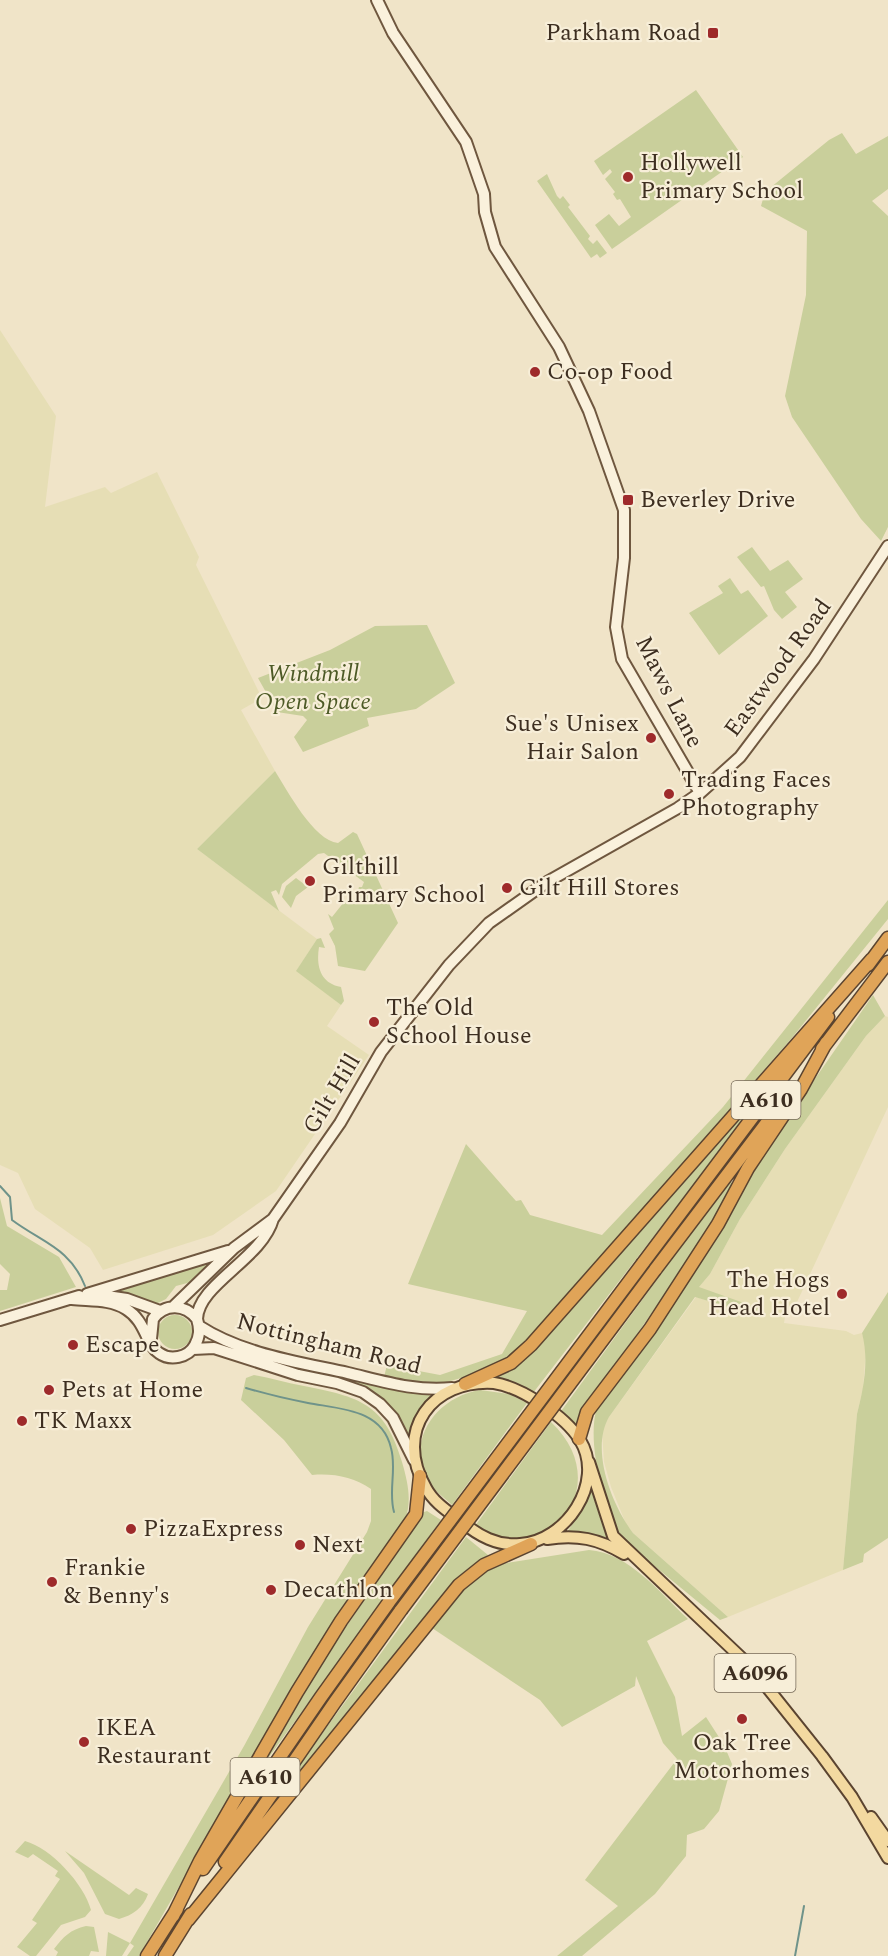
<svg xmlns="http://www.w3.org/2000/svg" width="888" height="1956" font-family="Spectral,serif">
  <rect width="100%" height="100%" fill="#f0e4c8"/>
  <path fill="#e6deb5" d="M 0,330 L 56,416 L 45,507 L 105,487 L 111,493 L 157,472 L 199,557 L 196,565 L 262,698 L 241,710 L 275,771 L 197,849 L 317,939 L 297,970 L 341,1005 L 327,1026 L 369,1055 L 276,1191 L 213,1235 L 103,1270 L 90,1248 L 35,1209 L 18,1173 L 0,1165 Z
    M 885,1016 L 888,1017 L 888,1107 L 790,1317 L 785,1317 L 784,1323 L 846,1331 L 854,1335 L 862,1333 L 866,1348 L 863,1389 L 857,1414 L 843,1570 L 728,1617 L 633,1533 L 626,1524 L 611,1487 L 604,1462 L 602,1431 L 609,1417 L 696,1297 L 755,1315 L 698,1288 L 710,1274 L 740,1219 L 785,1149 L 866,1036 Z"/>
  <path fill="#c9cf9b" d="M 696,90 L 743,157 L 612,249 L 595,225 L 609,214 L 619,226 L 631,217 L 620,199 L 617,200 L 613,194 L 615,192 L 605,179 L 612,172 L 610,169 L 603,175 L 594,161 Z
    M 842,133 L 856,154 L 888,136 L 888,189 L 872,201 L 888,216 L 888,527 L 881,541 L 861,519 L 792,417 L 785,396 L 806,295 L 807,231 L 761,206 L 765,192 L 829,140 Z
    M 547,174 L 557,196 L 560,199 L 563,196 L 570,205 L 568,207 L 590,236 L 588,239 L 593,244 L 597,240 L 607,253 L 600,258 L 597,254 L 591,258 L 537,181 Z
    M 752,547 L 770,571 L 788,560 L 803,579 L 785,592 L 797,607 L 782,619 L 774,610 L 764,586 L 761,587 L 737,557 Z
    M 730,578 L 741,594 L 748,590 L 768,616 L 719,655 L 689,613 L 723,593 L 718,586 Z
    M 427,625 L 455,683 L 416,709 L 367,718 L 369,726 L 303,752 L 294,737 L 307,720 L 303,716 L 277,712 L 258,678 L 330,650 L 375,626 Z
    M 275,771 C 287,790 314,841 338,843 L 353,832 L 357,834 L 398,923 L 365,971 L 338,966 L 335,946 L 329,934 L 334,929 L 328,914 L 332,917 L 344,902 L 347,903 L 350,899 L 354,901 L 359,887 L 362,887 L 364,882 L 324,853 L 318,854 L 282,884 L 279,895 L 276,890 L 271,892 L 279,911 L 197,849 Z
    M 296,878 L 308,887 L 296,896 L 291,908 L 282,897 L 286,886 Z
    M 888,900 L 888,919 L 791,1039 L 514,1357 L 482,1372 L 433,1386 L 384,1377 L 387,1365 L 440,1375 L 502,1354 L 527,1311 L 408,1284 L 466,1144 L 516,1201 L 521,1200 L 530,1215 L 602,1235 L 723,1107 Z
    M 321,938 L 325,948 L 319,947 C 316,966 320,983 341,987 L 344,1001 L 341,1005 L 296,971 L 317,939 Z
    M 873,995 L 885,1016 L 866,1036 L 785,1149 L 740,1219 L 710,1274 L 699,1287 L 758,1308 L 755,1315 L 695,1297 L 609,1417 C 590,1450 612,1505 633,1533 L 728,1617 L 720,1620 L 624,1541 C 605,1511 587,1447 596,1411 L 709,1249 L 772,1141 Z
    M 742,1115 L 744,1119 L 741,1123 L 533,1393 L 507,1380 L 492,1379 Z
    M 729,1181 L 735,1184 C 689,1263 635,1337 582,1411 L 576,1428 L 559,1414 Z
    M 0,1198 L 7,1226 L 59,1257 L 76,1287 L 0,1311 L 0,1290 L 7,1290 L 10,1274 L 0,1264 Z
    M 221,1257 L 191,1282 L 176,1286 L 166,1299 L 156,1304 L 113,1290 Z
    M 888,1292 L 888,1538 L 864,1554 L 863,1562 L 843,1570 L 857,1414 C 864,1387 869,1360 862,1333 Z
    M158 1332a17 17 0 1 1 34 0a17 17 0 1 1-34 0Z
    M 254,1375 C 271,1378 287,1383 304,1386 C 359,1397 385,1403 402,1462 C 408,1483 412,1500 405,1521 L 298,1680 L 139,1956 L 127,1956 L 134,1946 L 130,1943 L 122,1956 L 106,1956 L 108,1932 L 130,1943 L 244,1746 L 308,1627 L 367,1532 L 371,1521 L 371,1489 C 354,1477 333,1473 312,1475 L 284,1440 L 241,1400 L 246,1378 Z
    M 346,1378 L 409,1392 L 436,1395 L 411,1438 C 393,1410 378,1391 345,1380 Z
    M 480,1390 L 509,1394 L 527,1403 L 452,1505 C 445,1498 434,1491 429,1482 C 404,1440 437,1397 480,1390 Z
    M 551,1422 C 617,1484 550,1571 475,1526 Z
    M 591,1490 L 607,1538 L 584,1532 L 567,1532 L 584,1508 Z
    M 427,1511 L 441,1520 L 269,1757 L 267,1755 C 311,1670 372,1595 421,1513 Z
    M 466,1537 L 488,1555 L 459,1576 L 292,1781 L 288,1780 Z
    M 589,1550 C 629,1553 660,1593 688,1619 L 647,1641 L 675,1697 L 682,1736 L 706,1717 L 724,1745 L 732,1764 L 719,1811 L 704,1829 L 687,1835 L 686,1856 L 655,1894 L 582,1956 L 557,1956 L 618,1906 L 585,1880 L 677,1759 L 663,1743 L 636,1676 L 635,1686 L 562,1727 L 540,1700 L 432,1628 L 464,1585 L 488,1566 Z
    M 25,1841 C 51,1848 84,1884 91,1910 L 85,1917 L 61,1925 L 36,1956 L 30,1956 L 17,1947 L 37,1923 L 32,1920 L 60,1879 L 55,1876 L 58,1871 L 33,1854 L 28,1858 L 15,1852 Z
    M 65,1851 L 129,1895 L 136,1888 L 148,1894 C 143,1908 133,1915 119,1919 L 105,1914 L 84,1873 Z
    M 86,1926 L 94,1927 L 99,1952 L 91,1951 L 89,1956 L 56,1956 L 58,1952 L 54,1949 C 64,1936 70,1930 86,1926 Z"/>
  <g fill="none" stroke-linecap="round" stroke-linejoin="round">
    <path stroke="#6f938a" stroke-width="2" d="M 0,1186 L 10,1197 L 12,1220 C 43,1243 70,1248 85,1286
      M 246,1388 C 266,1394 287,1399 308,1403 C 340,1409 382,1409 391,1448 C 397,1469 388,1491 394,1512
      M 795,1956 L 804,1906"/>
    <g stroke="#6f573f" stroke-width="14">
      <path id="secondary" d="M 377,0 L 393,33 L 466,142 L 484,194 L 485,212 L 495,247 L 559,347 L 589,411 L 624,510 L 624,558 L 616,627 L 622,659 L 700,793
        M 87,1294 L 228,1251
        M 100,1295 L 127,1299 L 160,1311
        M 72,1299 C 91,1301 110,1299 126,1309 C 146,1321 146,1345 159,1353 C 170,1361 188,1358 195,1345 C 200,1336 200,1329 197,1319 C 185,1304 165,1303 153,1319 L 151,1339
        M 173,1307 L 234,1248 L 273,1219 L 340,1123 L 381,1052 L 449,965 L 489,923 L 547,882 L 678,808 L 700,793 L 740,757 L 814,659 L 888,546
        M 197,1319 C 198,1284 262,1259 273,1219
        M 0,1320 L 79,1296
        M 199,1326 C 242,1354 298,1362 348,1373 C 382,1381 416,1392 452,1388
        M 193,1349 L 214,1348 L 298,1375 L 337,1383 L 363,1392 L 380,1404 L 393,1418 L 414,1460"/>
    </g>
    <g stroke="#5b4430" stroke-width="14">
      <path id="primary" d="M 494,1383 C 521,1387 565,1416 580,1440 C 606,1483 565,1542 520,1544 C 497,1546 479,1536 462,1522 C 449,1512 434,1503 426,1488 C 393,1431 432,1379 494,1383 Z
        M 589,1462 L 613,1536 L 750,1666 L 822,1756 L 852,1797 L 888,1858
        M 547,1539 C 577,1534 599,1539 624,1554
        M 871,1817 L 888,1841"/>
    </g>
    <g stroke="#5b4430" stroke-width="15">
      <path id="highway" d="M 868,965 L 888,938
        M 822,1049 L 888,962
        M 643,1263 L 828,1017
        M 655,1270 L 781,1104
        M 465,1384 L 511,1363 L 531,1345 L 872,959
        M 579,1439 L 587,1412 L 650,1329 L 718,1224 L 748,1168 L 801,1089 L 826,1043
        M 225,1862 L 335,1702 L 401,1610
        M 203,1869 L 321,1697 L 389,1602
        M 173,1916 L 200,1861 L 297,1692 L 341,1621 L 416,1514 L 420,1476
        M 188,1920 L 459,1585 L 484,1565 L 531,1544
        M 147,1956 L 177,1909
        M 165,1956 L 191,1914"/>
    </g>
    <use href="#secondary" stroke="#faf1dc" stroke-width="10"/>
    <use href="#primary" stroke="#f3d9a0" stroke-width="10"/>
    <use href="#highway" stroke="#e0a458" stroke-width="12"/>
    <g stroke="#5b4430" stroke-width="15" stroke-linecap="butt">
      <path id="highway-bridge" d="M 389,1602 L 643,1263
        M 401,1610 L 655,1270"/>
    </g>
    <use href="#highway-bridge" stroke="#e0a458" stroke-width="12"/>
  </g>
  <g fill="#9e2a2b" stroke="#f7eed8" stroke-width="2">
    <rect x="707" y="27" width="12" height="12" rx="3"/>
    <circle cx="628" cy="177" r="6"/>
    <circle cx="535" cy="372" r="6"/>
    <rect x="622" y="494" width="12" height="12" rx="3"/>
    <circle cx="651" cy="738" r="6"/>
    <circle cx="669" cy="794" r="6"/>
    <circle cx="310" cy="881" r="6"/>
    <circle cx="507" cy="888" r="6"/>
    <circle cx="374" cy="1022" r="6"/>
    <circle cx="842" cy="1294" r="6"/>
    <circle cx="73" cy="1345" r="6"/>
    <circle cx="49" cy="1390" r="6"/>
    <circle cx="22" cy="1421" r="6"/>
    <circle cx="131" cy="1529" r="6"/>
    <circle cx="300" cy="1545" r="6"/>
    <circle cx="52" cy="1582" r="6"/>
    <circle cx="271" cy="1590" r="6"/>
    <circle cx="742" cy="1719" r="6"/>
    <circle cx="84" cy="1742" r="6"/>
  </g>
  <g text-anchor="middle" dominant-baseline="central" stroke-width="4.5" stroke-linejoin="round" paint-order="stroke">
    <g fill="#f7eed8" stroke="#756857" stroke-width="1.5">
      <rect x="731.5" y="1081" width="69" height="38" rx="4.5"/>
      <rect x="714.5" y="1654" width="81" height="38" rx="4.5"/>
      <rect x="230.5" y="1758" width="69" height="38" rx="4.5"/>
    </g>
    <g font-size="22" font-weight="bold" fill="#3d2e20">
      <text x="766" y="1100">A610</text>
      <text x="755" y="1673">A6096</text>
      <text x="265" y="1777">A610</text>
    </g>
    <g font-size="24" fill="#3d2e20" stroke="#f7eed8" text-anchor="start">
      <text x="701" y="33" text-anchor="end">Parkham Road</text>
      <text x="640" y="163">Hollywell<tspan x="640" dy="28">Primary School</tspan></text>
      <text x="547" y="372">Co-op Food</text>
      <text x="640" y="500">Beverley Drive</text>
      <text x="639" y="724" text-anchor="end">Sue's Unisex<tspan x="639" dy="28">Hair Salon</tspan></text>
      <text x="681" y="780">Trading Faces<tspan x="681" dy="28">Photography</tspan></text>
      <text x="322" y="867">Gilthill<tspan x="322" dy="28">Primary School</tspan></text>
      <text x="519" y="888">Gilt Hill Stores</text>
      <text x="386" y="1008">The Old<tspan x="386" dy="28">School House</tspan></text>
      <text x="830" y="1280" text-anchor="end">The Hogs<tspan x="830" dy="28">Head Hotel</tspan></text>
      <text x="85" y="1345">Escape</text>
      <text x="61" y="1390">Pets at Home</text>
      <text x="34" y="1421">TK Maxx</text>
      <text x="143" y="1529">PizzaExpress</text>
      <text x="312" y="1545">Next</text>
      <text x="64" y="1568">Frankie<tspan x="64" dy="28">&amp; Benny's</tspan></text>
      <text x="283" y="1590">Decathlon</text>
      <text x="96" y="1728">IKEA<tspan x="96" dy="28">Restaurant</tspan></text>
      <text x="742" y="1743" text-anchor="middle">Oak Tree<tspan x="742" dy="28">Motorhomes</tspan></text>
    </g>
    <g font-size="24" fill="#3d2e20" stroke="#f7eed8">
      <text transform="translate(778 668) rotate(-54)">Eastwood Road</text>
      <text transform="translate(669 692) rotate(63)">Maws Lane</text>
      <text transform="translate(332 1094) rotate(-59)">Gilt Hill</text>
      <text transform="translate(329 1344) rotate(14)">Nottingham Road</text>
    </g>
    <g font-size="24" font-style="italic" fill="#4d5a26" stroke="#f7eed8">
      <text x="313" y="674">Windmill<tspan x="313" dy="28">Open Space</tspan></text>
    </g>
  </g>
</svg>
